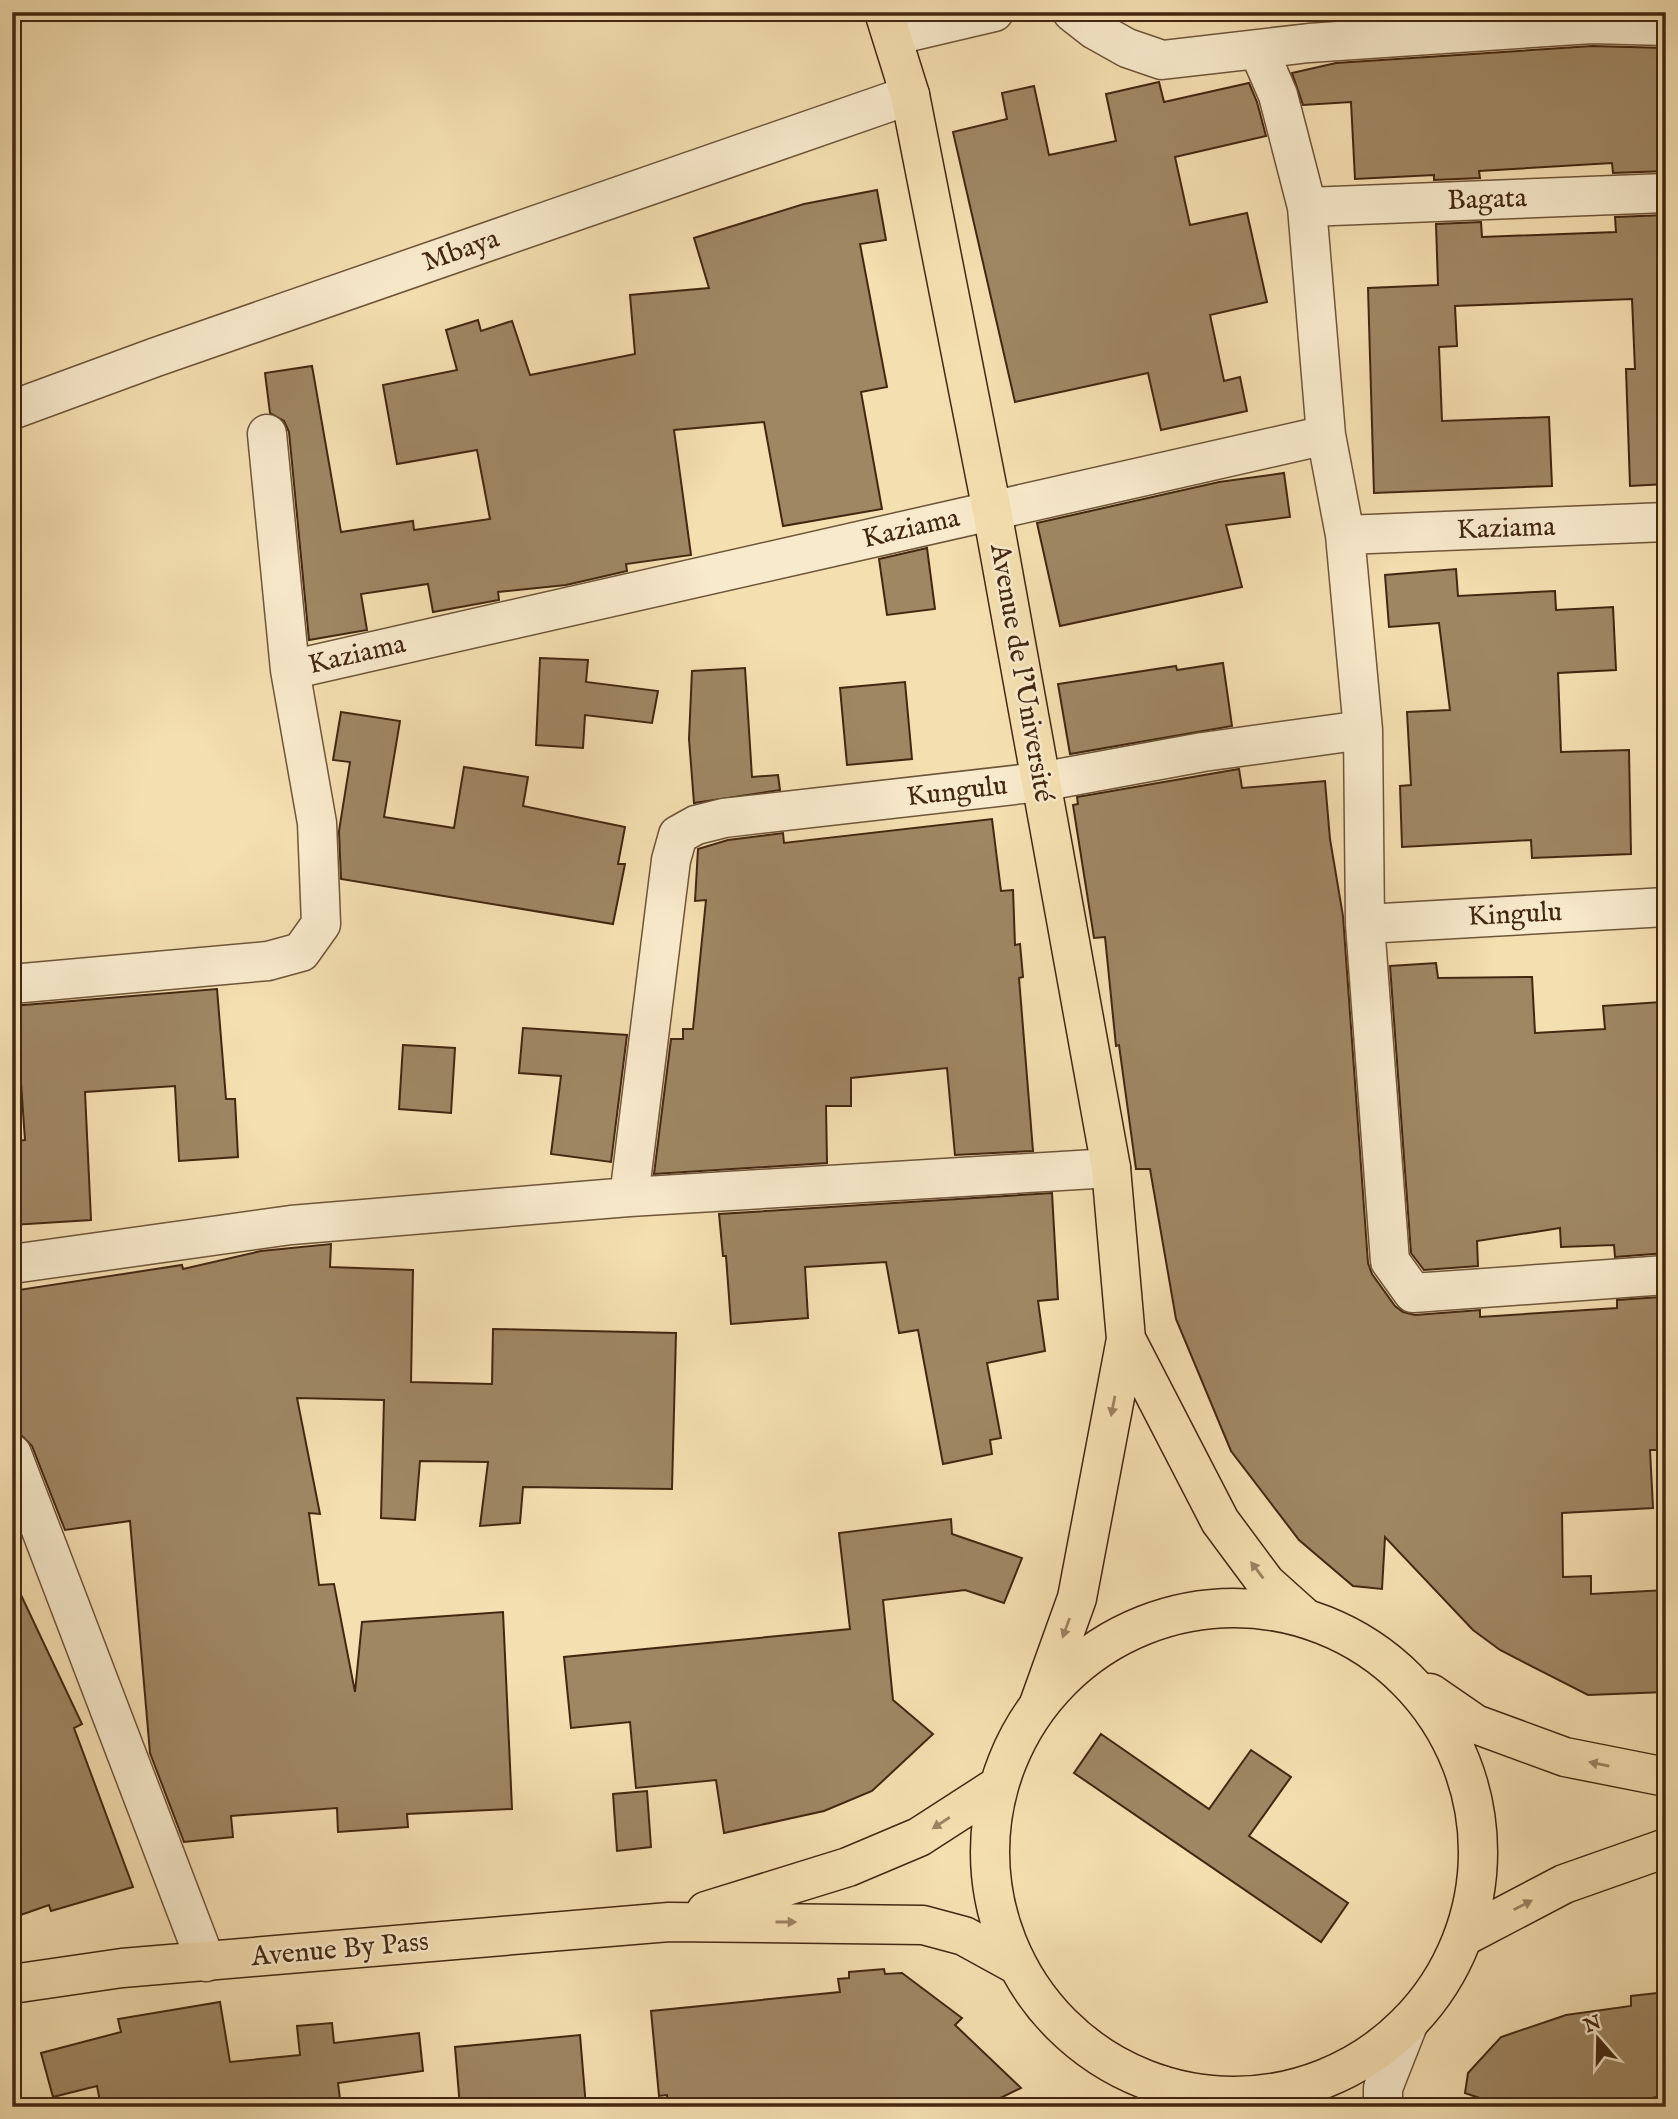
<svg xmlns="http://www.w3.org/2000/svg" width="1678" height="2119" font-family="'IM FELL English',serif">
  <rect width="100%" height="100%" fill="#f4dfb1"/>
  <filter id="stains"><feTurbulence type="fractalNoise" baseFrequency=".00286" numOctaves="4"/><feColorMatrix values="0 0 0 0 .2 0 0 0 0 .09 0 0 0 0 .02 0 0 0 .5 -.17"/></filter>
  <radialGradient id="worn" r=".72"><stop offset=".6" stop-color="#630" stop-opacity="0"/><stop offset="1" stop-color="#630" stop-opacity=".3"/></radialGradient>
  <path fill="#9f8764" stroke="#432711" stroke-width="2" d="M 1592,46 L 1666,48 L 1666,171 L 1613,173 L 1612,163 L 1479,171 L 1480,178 L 1434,180 L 1434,175 L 1355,179 L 1351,102 L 1303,105 L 1292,73 L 1336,63 Z
    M 1159,82 L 1164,102 L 1249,83 L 1257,102 L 1266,136 L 1175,157 L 1190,225 L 1247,213 L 1267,302 L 1210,315 L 1224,381 L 1240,377 L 1247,411 L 1161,430 L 1148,373 L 1015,402 L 953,132 L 1007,119 L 1002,93 L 1034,86 L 1049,155 L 1116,141 L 1106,94 Z
    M 877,190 L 886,240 L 860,244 L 887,387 L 861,392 L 882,509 L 783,526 L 764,422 L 674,430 L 691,555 L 626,564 L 627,571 L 566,585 L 498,592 L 499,600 L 433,612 L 428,584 L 361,594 L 367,630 L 309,640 L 289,432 L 284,421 L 270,413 L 265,373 L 312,366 L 341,532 L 413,521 L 414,530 L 490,519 L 477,450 L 397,464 L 383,385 L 457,370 L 446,330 L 478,320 L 481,331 L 512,321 L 530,375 L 635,354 L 630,295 L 709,288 L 694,238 L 804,204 Z
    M 1666,215 L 1666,484 L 1630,486 L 1626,369 L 1635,369 L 1632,299 L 1455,306 L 1457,346 L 1439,347 L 1442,421 L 1549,417 L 1552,486 L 1374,493 L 1368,288 L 1438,285 L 1436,224 L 1481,222 L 1482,237 L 1616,232 L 1615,217 Z
    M 1284,473 L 1290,517 L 1226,525 L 1242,587 L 1060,626 L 1037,523 L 1219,482 Z
    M 927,548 L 935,609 L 887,615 L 879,559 Z
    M 1456,569 L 1458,596 L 1555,591 L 1556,610 L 1613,607 L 1616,670 L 1558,673 L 1561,752 L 1629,750 L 1631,854 L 1532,858 L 1531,840 L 1402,847 L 1400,786 L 1411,785 L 1407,712 L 1450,710 L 1439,623 L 1389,627 L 1385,575 Z
    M 540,658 L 588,660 L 586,682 L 658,691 L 652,723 L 585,715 L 583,748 L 536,745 Z
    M 1223,663 L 1232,726 L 1070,754 L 1058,684 L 1176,666 L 1177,670 Z
    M 745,668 L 752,777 L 778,775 L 780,790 L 694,803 L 689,739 L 692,671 Z
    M 905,682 L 912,759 L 847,765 L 840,688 Z
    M 341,712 L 400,721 L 384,817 L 454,828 L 464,767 L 528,777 L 523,806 L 625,827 L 618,864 L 625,864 L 613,924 L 341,879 L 339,831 L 350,762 L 333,760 Z
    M 1239,769 L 1242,788 L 1325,781 L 1330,839 L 1343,916 L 1368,1263 L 1372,1274 L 1395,1306 L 1403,1312 L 1415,1315 L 1480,1310 L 1480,1317 L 1617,1308 L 1617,1300 L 1661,1297 L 1666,1335 L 1666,1450 L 1650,1450 L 1653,1508 L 1562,1513 L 1563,1577 L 1591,1576 L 1591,1594 L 1666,1590 L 1666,1692 L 1588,1695 L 1500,1650 L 1473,1630 L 1385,1537 L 1382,1589 L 1353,1586 L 1299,1540 L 1231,1451 L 1176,1319 L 1150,1169 L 1136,1169 L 1119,1045 L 1116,1046 L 1105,937 L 1094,938 L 1073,805 L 1078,804 L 1077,797 Z
    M 992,819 L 1001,891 L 1013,890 L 1015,945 L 1020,944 L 1023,977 L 1019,978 L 1033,1151 L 955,1155 L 947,1068 L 851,1078 L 851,1106 L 826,1106 L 827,1163 L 654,1174 L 671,1039 L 683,1039 L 683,1029 L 693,1029 L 706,900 L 695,901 L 698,849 L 728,840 L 783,833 L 784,843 Z
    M 1436,963 L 1438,978 L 1532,977 L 1535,1033 L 1605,1029 L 1603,1006 L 1661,1002 L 1666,1072 L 1666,1253 L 1615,1257 L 1614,1245 L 1561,1247 L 1560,1228 L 1477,1241 L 1478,1266 L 1424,1270 L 1411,1253 L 1390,966 Z
    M 217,989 L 226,1099 L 235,1099 L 238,1157 L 179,1161 L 175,1086 L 85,1092 L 91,1220 L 12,1225 L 12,1141 L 25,1140 L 20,1069 L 12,1070 L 12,1006 Z
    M 523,1028 L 627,1035 L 611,1162 L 551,1154 L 561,1076 L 519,1073 Z
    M 403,1045 L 455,1048 L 451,1113 L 399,1109 Z
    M 1052,1193 L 1058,1299 L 1038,1301 L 1045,1351 L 987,1363 L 1001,1438 L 990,1440 L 992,1454 L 943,1464 L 918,1330 L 899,1333 L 886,1262 L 805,1267 L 808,1318 L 731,1324 L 726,1256 L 723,1256 L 719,1214 Z
    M 331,1244 L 330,1267 L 413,1270 L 411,1382 L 492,1384 L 493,1329 L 676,1333 L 672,1489 L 523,1487 L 520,1523 L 480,1526 L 488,1462 L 420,1461 L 415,1520 L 381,1518 L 384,1400 L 297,1398 L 320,1514 L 309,1513 L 319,1585 L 334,1584 L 355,1692 L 362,1622 L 503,1612 L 512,1809 L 407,1814 L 408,1827 L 338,1832 L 337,1808 L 231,1816 L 233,1837 L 184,1842 L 150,1753 L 130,1521 L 65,1530 L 32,1446 L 20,1434 L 12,1382 L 12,1291 L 182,1265 L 183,1269 L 261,1251 Z
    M 951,1519 L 952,1534 L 1022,1558 L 1004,1603 L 965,1590 L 883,1600 L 893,1700 L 933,1734 L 872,1791 L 824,1811 L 724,1833 L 716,1780 L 636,1788 L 630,1722 L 571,1728 L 564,1657 L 850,1629 L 839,1533 Z
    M 12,1576 L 82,1724 L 74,1728 L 133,1887 L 51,1911 L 49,1905 L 12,1918 Z
    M 1101,1734 L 1209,1809 L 1251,1750 L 1291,1777 L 1249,1836 L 1348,1903 L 1321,1942 L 1074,1773 Z
    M 647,1791 L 651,1847 L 617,1851 L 613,1794 Z
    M 884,1969 L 885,1974 L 902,1973 L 962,2018 L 955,2025 L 1021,2088 L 982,2107 L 668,2107 L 667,2095 L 659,2096 L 651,2011 L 840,1992 L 838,1979 L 849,1978 L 849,1972 Z
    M 1666,1992 L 1666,2095 L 1610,2107 L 1506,2107 L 1465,2093 L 1468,2073 L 1501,2037 L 1566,2015 L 1631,2006 L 1631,1996 Z
    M 220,2002 L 230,2062 L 300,2055 L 297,2026 L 332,2023 L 334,2043 L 419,2033 L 423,2071 L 338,2083 L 341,2107 L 305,2107 L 304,2099 L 237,2107 L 101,2107 L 97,2086 L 53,2097 L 41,2053 L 121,2032 L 118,2019 Z
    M 580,2035 L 586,2107 L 460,2107 L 455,2047 Z"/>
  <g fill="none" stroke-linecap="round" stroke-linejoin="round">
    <g stroke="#6f5539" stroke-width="41">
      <path id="minor" d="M 1072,12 L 1095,30 L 1127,48 L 1162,60 L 1309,43 L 1592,24 L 1666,26
        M 892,36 L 994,12
        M 1259,51 L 1278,95 L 1307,207 L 1326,435 L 1345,535 L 1363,730 L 1365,924 L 1390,1261 L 1413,1293 L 1666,1275
        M 1307,207 L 1666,193
        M 12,410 L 156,357 L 910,95
        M 267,434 L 290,670
        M 1345,535 L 1666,522
        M 1365,924 L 1666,907
        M 12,984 L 268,961 L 301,952 L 321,924 L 317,823 L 290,670 L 1326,435
        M 629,1197 L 671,860 L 678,835 L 696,825 L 724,818 L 1040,782 L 1203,752 L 1363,730
        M 12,1264 L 291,1225 L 629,1197 L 1111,1168
        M 12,1454 L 206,1962
        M 1161,2085 L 1182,2107
        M 1383,2107 L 1383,2088 L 1409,2022"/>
    </g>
    <g stroke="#432711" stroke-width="41">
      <path id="major" d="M 884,12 L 910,95 L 992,511 L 1111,1168 L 1126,1339 L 1077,1598 L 1039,1704
        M 1126,1339 L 1220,1521 L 1266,1583 L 1305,1618"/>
    </g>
    <g stroke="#432711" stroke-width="41">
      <path id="highway" d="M990 1852a244 244 0 1 1 488 0a244 244 0 1 1-488 0Z
        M 1430,1693 L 1475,1724 L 1565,1757 L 1666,1777
        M 706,1911 L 848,1867 L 919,1837 L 998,1786
        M 1463,1937 L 1564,1884 L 1666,1848
        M 12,1984 L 122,1968 L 669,1922 L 923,1925 L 964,1936 L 1015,1964"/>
    </g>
    <use href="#minor" stroke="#f8eacc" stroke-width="38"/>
    <use href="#major" stroke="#f4dfb1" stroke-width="38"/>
    <use href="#highway" stroke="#f4dfb1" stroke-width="38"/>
  </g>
  <defs><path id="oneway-solid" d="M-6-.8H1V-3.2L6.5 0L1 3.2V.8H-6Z" transform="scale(1.75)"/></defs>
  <g fill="#9c8361">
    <use href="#oneway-solid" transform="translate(1113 1406) rotate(101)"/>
    <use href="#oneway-solid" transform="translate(1257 1570) rotate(-127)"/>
    <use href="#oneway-solid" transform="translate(1066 1628) rotate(110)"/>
    <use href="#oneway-solid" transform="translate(1599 1764) rotate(-169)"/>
    <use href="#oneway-solid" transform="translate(941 1823) rotate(147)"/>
    <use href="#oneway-solid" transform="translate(1523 1905) rotate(-27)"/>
    <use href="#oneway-solid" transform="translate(786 1922)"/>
  </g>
  <g text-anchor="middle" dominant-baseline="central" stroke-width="5" stroke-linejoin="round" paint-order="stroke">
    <g font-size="28" fill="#432711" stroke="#f8eacc">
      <text transform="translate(1487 200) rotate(-2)">Bagata</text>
      <text transform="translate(461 251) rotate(-19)">Mbaya</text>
      <text transform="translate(911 529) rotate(-13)">Kaziama</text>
      <text transform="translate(1506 529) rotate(-2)">Kaziama</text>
      <text transform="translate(357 655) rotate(-13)">Kaziama</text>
      <text transform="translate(1021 673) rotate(80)">Avenue de l’Université</text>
      <text transform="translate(957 792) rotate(-7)">Kungulu</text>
      <text transform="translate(1515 915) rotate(-3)">Kingulu</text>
      <text transform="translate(340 1950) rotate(-5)">Avenue By Pass</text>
    </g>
  </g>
  <rect width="1678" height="2119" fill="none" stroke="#f4dfb1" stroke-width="42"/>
  <rect x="14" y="14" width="1650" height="2091" fill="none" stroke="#432711" stroke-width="3.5"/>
  <rect x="21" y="21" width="1636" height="2077" fill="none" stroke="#432711" stroke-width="2"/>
  <g transform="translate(1598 2039) rotate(340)" stroke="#f8eacc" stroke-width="5" paint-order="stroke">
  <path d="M0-5L12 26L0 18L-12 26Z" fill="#432711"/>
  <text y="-10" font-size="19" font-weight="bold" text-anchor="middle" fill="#432711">N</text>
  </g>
  <rect width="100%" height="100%" filter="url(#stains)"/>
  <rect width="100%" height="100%" fill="url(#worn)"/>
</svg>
